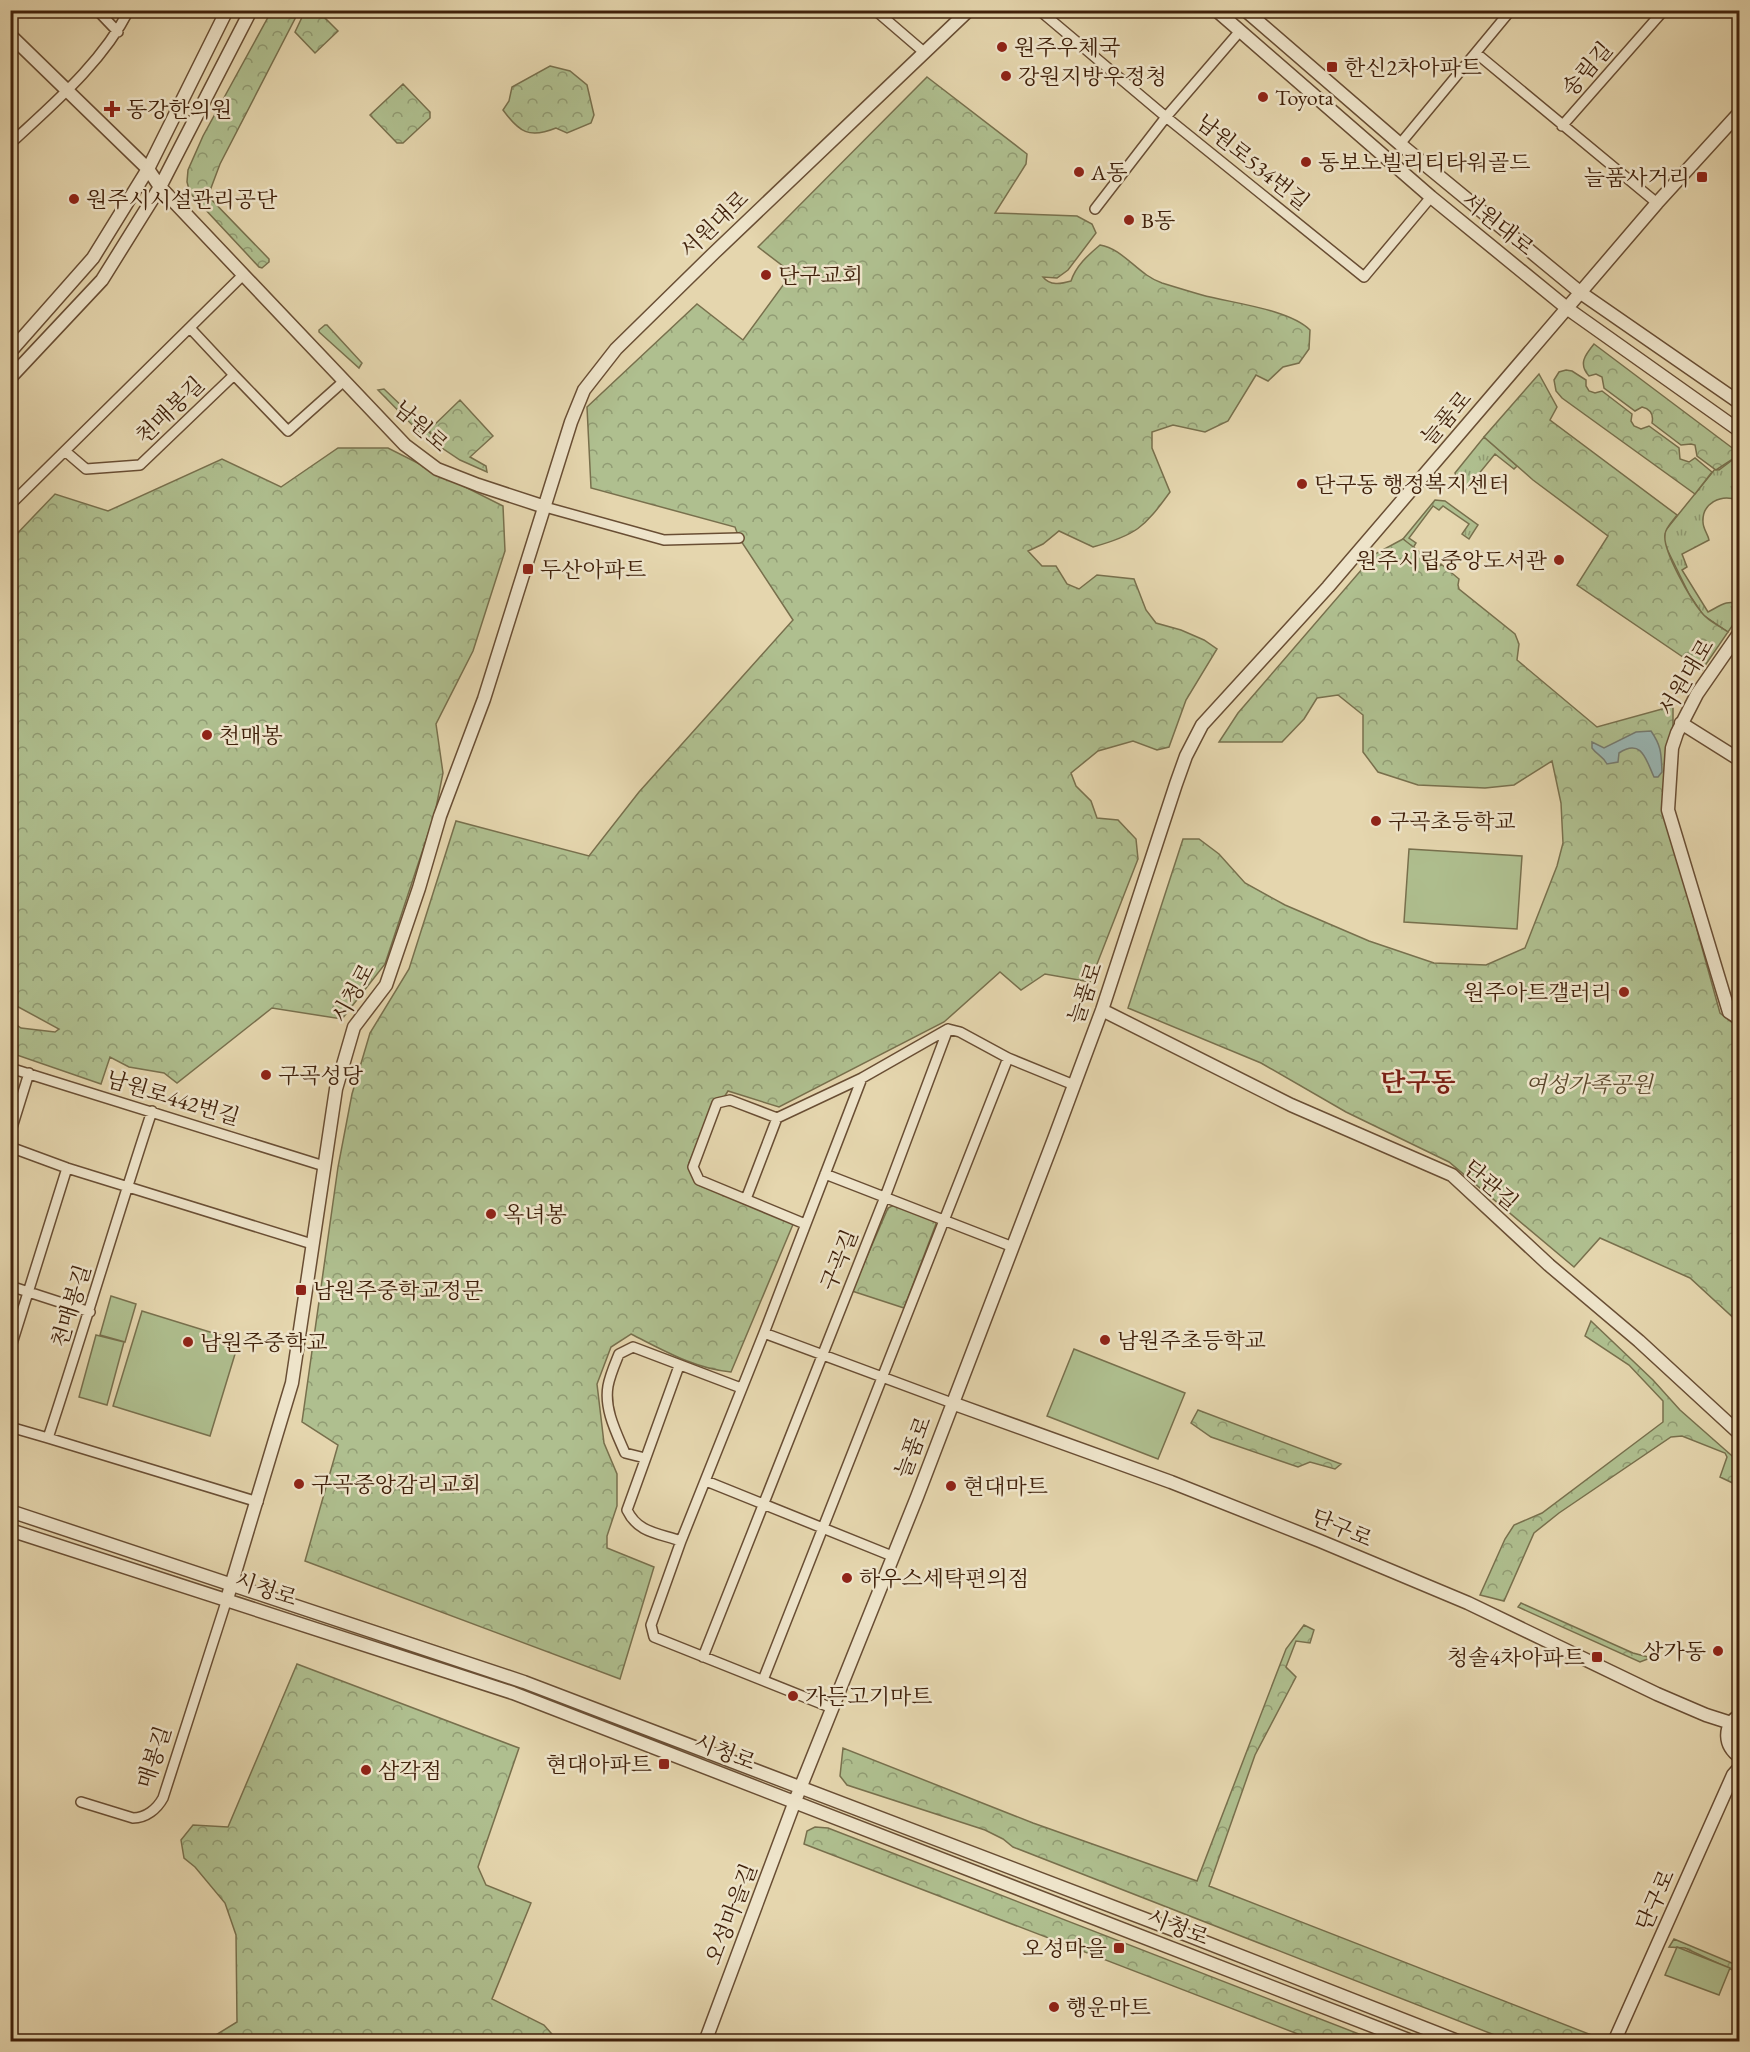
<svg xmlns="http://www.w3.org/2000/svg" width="1750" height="2052" font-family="'EB Garamond','Noto Serif KR',serif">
  <defs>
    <pattern id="grass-tufts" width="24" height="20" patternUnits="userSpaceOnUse" patternTransform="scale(1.5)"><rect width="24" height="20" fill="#afbf8f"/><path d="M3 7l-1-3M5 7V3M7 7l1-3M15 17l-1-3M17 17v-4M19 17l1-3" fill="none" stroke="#909b73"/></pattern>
    <pattern id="forest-crowns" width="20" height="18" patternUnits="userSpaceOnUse" patternTransform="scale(1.5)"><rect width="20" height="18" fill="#afbf8f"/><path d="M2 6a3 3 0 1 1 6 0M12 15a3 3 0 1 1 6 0" fill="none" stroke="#909b73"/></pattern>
  </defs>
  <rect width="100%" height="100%" fill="#e5d6ae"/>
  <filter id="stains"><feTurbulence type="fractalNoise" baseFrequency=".00333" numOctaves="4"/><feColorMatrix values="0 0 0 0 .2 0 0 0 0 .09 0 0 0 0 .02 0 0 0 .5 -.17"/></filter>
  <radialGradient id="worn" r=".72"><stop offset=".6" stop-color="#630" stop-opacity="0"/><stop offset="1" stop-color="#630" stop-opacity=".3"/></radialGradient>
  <path fill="url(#grass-tufts)" stroke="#78704d" stroke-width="1.5" d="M 1484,437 L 1517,466 L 1514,469 L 1495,454 L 1464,492 L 1459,487 L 1455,473 Z
    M 1739,455 L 1739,497 L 1737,500 C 1721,494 1702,503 1703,522 C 1703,529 1708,534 1709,540 L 1682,554 L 1687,567 L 1682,570 L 1708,612 C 1718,607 1729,598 1739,605 L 1739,616 L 1728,632 L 1703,615 L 1689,594 L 1664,543 L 1665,531 L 1715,469 L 1719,470 Z
    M 1435,500 L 1445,501 L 1478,525 L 1469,539 L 1462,534 L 1469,524 L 1443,506 L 1439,510 L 1433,506 L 1409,538 L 1416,543 L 1413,548 L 1403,539 Z"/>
  <path fill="url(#forest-crowns)" stroke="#78704d" stroke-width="1.5" d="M 272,10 L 299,11 L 220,164 L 208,196 L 269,259 L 269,262 L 262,268 L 259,267 L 190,193 L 187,182 L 188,170 L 203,136 Z
    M 305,11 L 318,11 L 338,31 L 315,53 L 295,32 Z
    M 550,66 L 570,71 L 587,85 L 594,115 L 591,123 L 567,133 L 556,128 C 529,139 519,132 503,110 L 509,101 L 512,87 Z
    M 927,77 L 1027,154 L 1026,164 L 995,213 L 1077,216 L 1092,224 L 1096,233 L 1068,270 L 1057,278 L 1043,277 C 1050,286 1061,284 1071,281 C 1076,266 1087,256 1100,245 C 1124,249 1138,275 1162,283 C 1175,287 1188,291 1202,295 C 1231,303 1289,309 1310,330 L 1309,349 L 1299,363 L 1283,367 L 1268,381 L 1256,375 L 1228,421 L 1205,432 L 1173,425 L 1152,432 L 1152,448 L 1170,492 C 1144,528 1136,535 1093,547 L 1059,531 L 1043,544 L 1028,551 L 1042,566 L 1056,566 L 1067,584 L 1079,589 L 1097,575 L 1134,579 L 1146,610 L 1156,623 L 1181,630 L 1204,640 L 1217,649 L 1186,700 L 1169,747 L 1157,750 L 1133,741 L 1098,751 L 1071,773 L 1076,786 L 1091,801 L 1097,818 L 1118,820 L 1136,839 L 1138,859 L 1090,982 L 1045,974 L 1021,990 L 1000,972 L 944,1022 L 779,1107 L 728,1091 L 704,1129 L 689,1163 L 698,1185 L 794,1222 L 731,1372 C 695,1369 663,1350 631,1334 L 611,1347 L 597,1384 L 604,1443 L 617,1474 L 617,1506 L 607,1536 L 607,1548 L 654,1567 L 620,1679 L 305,1561 L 338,1445 L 302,1422 L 338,1167 L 352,1094 L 370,1033 L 409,969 L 456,821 L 589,856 L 639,792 L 793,620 L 739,538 L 735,527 L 591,488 L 587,407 L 697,304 L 743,340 L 792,273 L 758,247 Z
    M 403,84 L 430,112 L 430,118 L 403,143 L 397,143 L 370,115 Z
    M 325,325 L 327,325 L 362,363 L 359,368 L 319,332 L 319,330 Z
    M 1594,344 L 1739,453 L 1739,455 L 1716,470 L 1697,456 L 1695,445 L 1691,444 L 1681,445 L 1652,423 C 1654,414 1650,409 1642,407 L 1635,411 L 1604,388 L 1602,377 L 1596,374 L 1589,376 C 1578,364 1585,355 1594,344 Z
    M 1566,370 L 1572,371 L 1586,380 L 1586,386 L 1589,391 L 1595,393 L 1602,391 L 1632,414 L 1631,421 L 1634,426 L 1641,429 L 1649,426 L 1679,448 L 1680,459 L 1689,462 L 1695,458 L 1712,472 L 1695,494 L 1562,398 L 1556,391 L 1554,380 L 1559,372 Z
    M 1539,374 L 1557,407 L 1550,420 L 1677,515 C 1673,521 1666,527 1665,534 C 1662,550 1691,600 1702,613 C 1708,621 1720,626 1728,632 L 1702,670 L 1577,585 L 1608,536 L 1533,480 L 1484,437 Z
    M 384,389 L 433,436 L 429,430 L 460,400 L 493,436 L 470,457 L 486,466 L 487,472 L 460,460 L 421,434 L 378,390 Z
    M 338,448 L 388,448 L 503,506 L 505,551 L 473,651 L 436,724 L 443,773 L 435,813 L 385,964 L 342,1019 L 272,1008 L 177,1083 L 164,1073 L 129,1067 L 110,1057 L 101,1084 L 11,1053 L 11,1021 L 21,1028 L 55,1032 L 59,1029 L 11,1003 L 11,540 L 55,494 L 108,511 L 222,459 L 281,487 Z
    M 1403,539 L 1439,567 L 1441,564 L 1459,579 L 1458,585 L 1459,589 L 1515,634 L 1519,644 L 1517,660 L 1597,727 L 1673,706 L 1673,730 L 1664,810 L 1720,1013 L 1739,1028 L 1739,1323 L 1690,1278 L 1600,1238 L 1574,1267 L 1449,1162 L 1346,1112 L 1261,1063 L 1128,1008 L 1183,839 L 1199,839 L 1219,854 L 1245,883 L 1285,905 L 1369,941 L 1434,963 L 1486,965 L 1525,948 L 1557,866 L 1563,843 L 1561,803 L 1552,761 L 1514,785 L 1485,788 L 1418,785 L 1378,772 L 1363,752 L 1363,715 L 1338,695 L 1317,698 L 1304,719 L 1282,742 L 1219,742 L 1238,713 L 1375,554 Z
    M 894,1205 L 936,1221 L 936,1224 L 904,1308 L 852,1291 L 888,1208 Z
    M 1591,1321 L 1653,1380 L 1680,1410 L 1739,1462 L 1739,1486 L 1720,1477 L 1727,1457 L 1725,1453 L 1682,1436 L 1671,1437 L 1559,1513 L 1534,1533 L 1504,1601 L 1480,1595 L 1505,1539 L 1514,1525 L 1542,1513 L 1663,1422 L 1663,1401 L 1629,1365 L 1585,1336 Z
    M 1198,1410 L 1341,1464 L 1335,1469 L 1310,1462 L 1298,1467 L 1211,1437 L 1191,1423 Z
    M 1521,1603 L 1633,1653 L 1648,1657 L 1658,1655 L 1640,1662 L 1518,1607 Z
    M 1304,1625 L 1314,1630 L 1310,1643 L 1296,1641 L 1286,1667 L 1296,1677 L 1255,1755 L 1209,1886 L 1594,2036 L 1593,2041 L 1510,2041 L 1013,1847 L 1003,1839 L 985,1830 L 847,1785 L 840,1776 L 843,1748 L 1033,1823 L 1197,1881 L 1286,1649 Z
    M 297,1664 L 519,1748 L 478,1867 L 486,1885 L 531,1903 L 492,1999 L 544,2025 L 558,2041 L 206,2041 L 237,2022 L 236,1935 L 225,1903 L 195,1867 L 184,1858 L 181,1840 L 193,1825 L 228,1827 Z
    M 815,1827 L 828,1828 L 1377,2041 L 1316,2041 L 804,1844 L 807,1831 Z
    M 1674,1939 L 1739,1966 L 1739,1973 L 1685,1948 L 1669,1947 Z"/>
  <path fill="#afbf8f" stroke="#78704d" stroke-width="1.5" d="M 1409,849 L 1522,856 L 1517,929 L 1404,922 Z
    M 111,1296 L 136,1304 L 125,1342 L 100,1335 Z
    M 142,1311 L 239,1341 L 210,1436 L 113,1406 Z
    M 96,1335 L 124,1342 L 107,1405 L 79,1397 Z
    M 1074,1349 L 1185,1393 L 1158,1459 L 1047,1416 Z
    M 1677,1947 L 1730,1968 L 1719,1995 L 1665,1975 Z"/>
  <path fill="#99b7b5" stroke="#757b71" stroke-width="1.5" d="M 1651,731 C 1662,747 1661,754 1662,772 L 1658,777 L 1654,777 C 1646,760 1642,738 1619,753 L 1618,762 L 1607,764 C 1603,756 1597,755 1592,748 L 1592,742 L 1604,748 L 1636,732 Z"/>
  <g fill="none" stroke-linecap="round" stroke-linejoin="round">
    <g stroke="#694e34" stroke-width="12">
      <path id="minor" d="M 97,10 L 118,32
        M 875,10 L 925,53
        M 1039,10 L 1166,117 L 1364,277 L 1431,197
        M 1476,53 L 1657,203
        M 1562,126 L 1664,10
        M 10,144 C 53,104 102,63 129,10
        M 1400,144 L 1511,10
        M 1095,209 L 1166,117 L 1240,31
        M 234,375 L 288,431 L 344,381
        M 65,451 L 86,469 L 140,465 L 234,375 L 190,328
        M 10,505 L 243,275
        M 545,507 L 664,540 L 739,538
        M 10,1068 L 324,1166
        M 152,1111 C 116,1220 84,1329 48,1438 L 258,1502
        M 777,1118 L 730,1100 L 717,1103 L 693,1167 L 699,1180 L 805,1224
        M 10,1134 L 29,1073
        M 10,1147 L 67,1168 L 312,1244
        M 825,1174 L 1013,1247
        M 746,1199 L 777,1118 L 862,1078 L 948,1029 L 960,1032 L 1008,1058 L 1074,1085
        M 10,1286 L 90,1312
        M 764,1333 L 952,1403
        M 10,1350 L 67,1168
        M 679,1366 L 627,1510 C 638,1533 658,1533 681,1541
        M 10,1427 L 48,1438
        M 645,1458 L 625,1453 C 616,1432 604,1409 608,1386 C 610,1375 615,1364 619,1354 L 633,1347 L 741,1388
        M 706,1481 L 892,1556
        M 703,1657 L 885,1197 L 948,1029
        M 763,1680 L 1008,1058
        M 832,1708 L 654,1637 L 651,1625 L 681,1541 L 764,1333 L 862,1078
        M 81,1802 L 133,1818 C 146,1818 157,1809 163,1798 L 227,1599"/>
    </g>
    <g stroke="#694e34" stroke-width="15">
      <path id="tertiary" d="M 1216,10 L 1431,197 L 1568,309 L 1740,431
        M 1245,10 L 1400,144 L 1581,293 L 1740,403
        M 10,35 L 148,169 L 160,187 L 405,445 L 437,469 L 478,485 L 545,507
        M 10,352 L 93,258 L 148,169 L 227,10
        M 10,378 L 102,280 L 160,187 L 251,10
        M 1740,632 L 1697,694 L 1677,733 L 1672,748 L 1668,810 L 1729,1012 L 1740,1019
        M 1681,723 L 1740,760
        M 1102,1010 L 1291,1105 L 1452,1175 L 1549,1265 L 1639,1341 L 1740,1434
        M 952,1403 L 1171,1482 L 1320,1541 L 1468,1603 L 1657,1694 L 1706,1715 L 1731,1723
        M 10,1511 L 524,1682 L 1187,1935 L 1460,2042
        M 10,1530 L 513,1693 L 1414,2042
        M 227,1599 L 292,1383 L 336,1089 L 354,1027 L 386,985 L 419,888 L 440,816 L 484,699 L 571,422 L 584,390 L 616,349 L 715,252 L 969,10
        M 1740,1715 C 1722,1726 1724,1746 1740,1757
        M 705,2042 L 795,1801 L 917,1497 L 1054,1139 L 1102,1010 L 1176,784 L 1186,756 L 1202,725 L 1328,587 L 1657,203 L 1740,112
        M 1614,2042 L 1733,1775 L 1740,1767"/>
    </g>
    <use href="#minor" stroke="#eee4ca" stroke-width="9"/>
    <use href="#tertiary" stroke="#eee4ca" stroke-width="12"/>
  </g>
  <g fill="#8f2418" stroke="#eee4ca" stroke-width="2">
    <circle cx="1002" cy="47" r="6"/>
    <rect x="1326" y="61" width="12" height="12" rx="3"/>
    <circle cx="1006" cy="76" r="6"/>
    <circle cx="1263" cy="97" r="6"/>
    <path d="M109 100h6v6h6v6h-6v6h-6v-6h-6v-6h6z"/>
    <circle cx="1306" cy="162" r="6"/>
    <circle cx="1079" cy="172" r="6"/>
    <rect x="1696" y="171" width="12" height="12" rx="3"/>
    <circle cx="74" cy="199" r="6"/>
    <circle cx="1129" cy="220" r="6"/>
    <circle cx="766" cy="275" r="6"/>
    <circle cx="1302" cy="484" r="6"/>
    <circle cx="1559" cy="560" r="6"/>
    <rect x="522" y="563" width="12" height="12" rx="3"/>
    <circle cx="207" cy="735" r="6"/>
    <circle cx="1376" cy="821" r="6"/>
    <circle cx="1624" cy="992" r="6"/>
    <circle cx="266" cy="1075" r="6"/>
    <circle cx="491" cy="1214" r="6"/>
    <rect x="295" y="1284" width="12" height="12" rx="3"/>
    <circle cx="1105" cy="1340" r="6"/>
    <circle cx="188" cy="1342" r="6"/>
    <circle cx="299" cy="1484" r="6"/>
    <circle cx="951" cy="1486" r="6"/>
    <circle cx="847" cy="1578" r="6"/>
    <circle cx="1718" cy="1651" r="6"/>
    <rect x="1591" y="1651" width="12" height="12" rx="3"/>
    <circle cx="793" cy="1696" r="6"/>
    <rect x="658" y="1758" width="12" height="12" rx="3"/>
    <circle cx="366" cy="1770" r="6"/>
    <rect x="1113" y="1942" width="12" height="12" rx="3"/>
    <circle cx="1054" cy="2007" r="6"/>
  </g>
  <g text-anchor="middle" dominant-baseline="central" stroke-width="5" stroke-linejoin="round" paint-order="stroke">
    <g font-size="22" fill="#40210b" stroke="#eee4ca" text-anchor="start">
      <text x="1014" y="47">원주우체국</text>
      <text x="1344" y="67">한신2차아파트</text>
      <text x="1018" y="76">강원지방우정청</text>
      <text x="1275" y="97">Toyota</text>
      <text x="126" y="109">동강한의원</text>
      <text x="1318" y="162">동보노빌리티타워골드</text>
      <text x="1091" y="172">A동</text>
      <text x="1690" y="177" text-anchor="end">늘품사거리</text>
      <text x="86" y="199">원주시시설관리공단</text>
      <text x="1141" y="220">B동</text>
      <text x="778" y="275">단구교회</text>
      <text x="1314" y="484">단구동 행정복지센터</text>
      <text x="1547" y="560" text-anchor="end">원주시립중앙도서관</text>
      <text x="540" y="569">두산아파트</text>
      <text x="219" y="735">천매봉</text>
      <text x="1388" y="821">구곡초등학교</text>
      <text x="1612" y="992" text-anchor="end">원주아트갤러리</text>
      <text x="278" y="1075">구곡성당</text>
      <text x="503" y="1214">옥녀봉</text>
      <text x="313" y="1290">남원주중학교정문</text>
      <text x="1117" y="1340">남원주초등학교</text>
      <text x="200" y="1342">남원주중학교</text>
      <text x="311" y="1484">구곡중앙감리교회</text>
      <text x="963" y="1486">현대마트</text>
      <text x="859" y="1578">하우스세탁편의점</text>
      <text x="1706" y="1651" text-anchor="end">상가동</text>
      <text x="1585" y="1657" text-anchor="end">청솔4차아파트</text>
      <text x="805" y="1696">가든고기마트</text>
      <text x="652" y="1764" text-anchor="end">현대아파트</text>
      <text x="378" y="1770">삼각점</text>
      <text x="1107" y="1948" text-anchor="end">오성마을</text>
      <text x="1066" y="2007">행운마트</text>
    </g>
    <g font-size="22" fill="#40210b" stroke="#eee4ca">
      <text transform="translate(1587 69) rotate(-49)">송림길</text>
      <text transform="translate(1253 162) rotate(39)">남원로534번길</text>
      <text transform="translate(714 224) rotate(-44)">서원대로</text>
      <text transform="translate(1498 224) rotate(39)">서원대로</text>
      <text transform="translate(170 410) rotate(-44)">천매봉길</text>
      <text transform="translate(1446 418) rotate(-49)">늘품로</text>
      <text transform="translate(421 426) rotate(42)">남원로</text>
      <text transform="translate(1686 677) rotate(-59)">서원대로</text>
      <text transform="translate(353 993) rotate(-61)">시청로</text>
      <text transform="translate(1085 993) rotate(-71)">늘품로</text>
      <text transform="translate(173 1098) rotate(17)">남원로442번길</text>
      <text transform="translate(1491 1185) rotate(41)">단관길</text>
      <text transform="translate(839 1260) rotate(-68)">구곡길</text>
      <text transform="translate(71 1306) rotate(-73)">천매봉길</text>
      <text transform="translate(913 1447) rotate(-69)">늘품로</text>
      <text transform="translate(1342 1528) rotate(23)">단구로</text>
      <text transform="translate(266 1589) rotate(18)">시청로</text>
      <text transform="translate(725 1752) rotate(21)">시청로</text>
      <text transform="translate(154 1757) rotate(-72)">매봉길</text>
      <text transform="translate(1655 1900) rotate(-66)">단구로</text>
      <text transform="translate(731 1914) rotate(-69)">오성마을길</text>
      <text transform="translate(1178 1927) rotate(21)">시청로</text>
    </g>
    <g font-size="22" font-style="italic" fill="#5c482c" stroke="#eee4ca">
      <text x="1589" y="1084">여성가족공원</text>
    </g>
    <g font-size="26" font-weight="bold" fill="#7a1f14" stroke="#eee4ca">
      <text x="1418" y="1082">단구동</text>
    </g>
  </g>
  <rect width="1750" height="2052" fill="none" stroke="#e5d6ae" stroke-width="36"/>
  <rect x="12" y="12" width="1726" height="2028" fill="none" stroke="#40210b" stroke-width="3"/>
  <rect x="18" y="18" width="1714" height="2016" fill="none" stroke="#40210b" stroke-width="1.5"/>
  <rect width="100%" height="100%" filter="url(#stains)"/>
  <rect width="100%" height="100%" fill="url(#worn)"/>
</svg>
